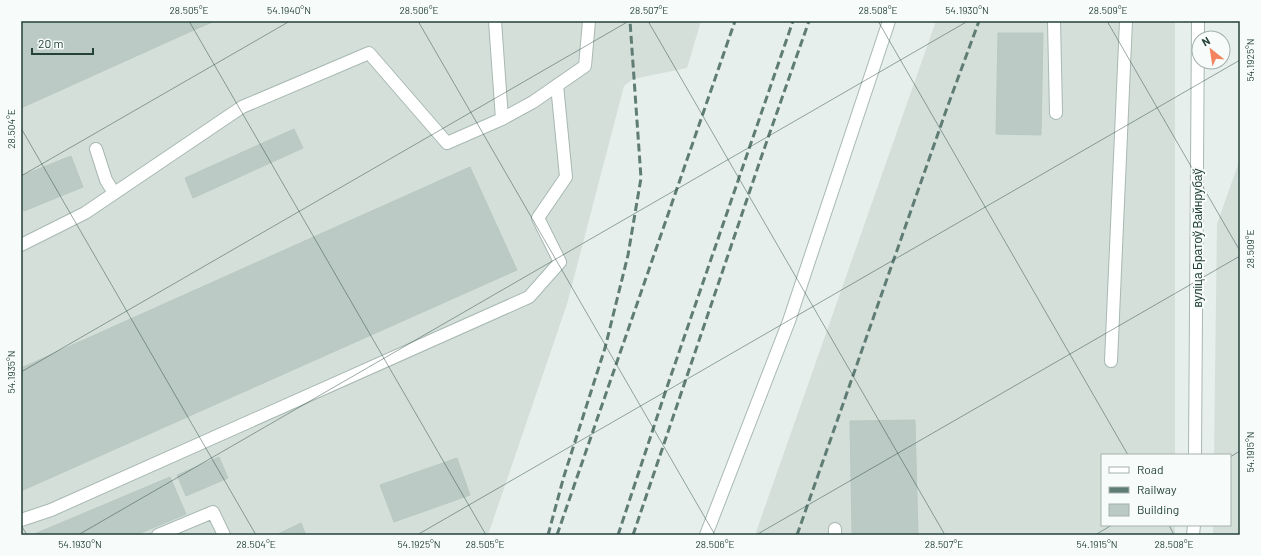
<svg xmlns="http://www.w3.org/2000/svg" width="1261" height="556" font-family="Barlow,sans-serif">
  <rect width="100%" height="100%" fill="#e6efeb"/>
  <path fill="#d4dfda" d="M 21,21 L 701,21 L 687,68 L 633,79 L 624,86 L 567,304 L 488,535 L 21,535 Z
    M 936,21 L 1175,21 L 1175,455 L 1102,455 L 1102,525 L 1175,525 L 1175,535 L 755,535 Z
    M 1240,159 L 1240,535 L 1213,535 L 1213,525 L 1230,525 L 1230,455 L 1214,455 L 1217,224 Z"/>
  <path fill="#bbcac4" stroke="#b8c9c2" d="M 21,21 L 193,21 L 196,29 L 21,108 Z
    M 193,21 L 215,21 L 196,29 Z
    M 998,33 L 1043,33 L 1041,135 L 996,134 Z
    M 294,129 L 303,148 L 193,198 L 185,178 Z
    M 71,156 L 83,187 L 24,211 L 21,204 L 21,176 Z
    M 470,167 L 517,270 L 21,491 L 21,368 Z
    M 915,420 L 918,535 L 852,535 L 850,421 Z
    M 219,457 L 228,478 L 186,496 L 177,475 Z
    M 457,458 L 470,495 L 394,522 L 380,485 Z
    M 170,477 L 186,514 L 136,535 L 32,535 Z
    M 301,523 L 306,535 L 276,535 Z"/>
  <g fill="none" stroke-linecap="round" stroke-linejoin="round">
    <g stroke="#a8b8b2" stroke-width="14">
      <path id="minor" d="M 495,21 L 502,119
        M 1054,21 L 1056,113
        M 96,149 L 106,180 L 114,193
        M 21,245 L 85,213 L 242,107 L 369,53 L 447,143 L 502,119 L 533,102 L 585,66 L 589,21
        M 1111,361 L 1126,21
        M 1195,455 L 1198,21
        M 21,520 L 51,510 L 529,297 L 560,262 L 538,218 L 566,177 L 557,85
        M 158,535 L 213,512 L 224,535
        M 706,535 L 789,321 L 889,21
        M 835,535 L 835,529
        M 1193,535 L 1194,525"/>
    </g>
    <use href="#minor" stroke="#fff" stroke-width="12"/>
    <path stroke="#5f7d75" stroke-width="3" stroke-dasharray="8 4" stroke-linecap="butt" d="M 548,535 L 564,476 L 605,348 L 628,255 L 641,178 L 630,21
      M 557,535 L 735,21
      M 618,535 L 666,390 L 793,21
      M 633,535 L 762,155 L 809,21
      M 797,535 L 947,108 L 979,21"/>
  </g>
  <path fill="none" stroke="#24423a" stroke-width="1" stroke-opacity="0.45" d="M 189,21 L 486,535M 418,21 L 715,535M 648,21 L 945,535M 878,21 L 1128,455M 1107,21 L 1240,251M 21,128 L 256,535M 21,176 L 290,21M 21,372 L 629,21M 1230,457 L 1240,451M 21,525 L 27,535M 1169,525 L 1174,535M 78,535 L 968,21M 417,535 L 1240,60M 756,535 L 1240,256M 1095,535 L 1112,525"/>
  <g text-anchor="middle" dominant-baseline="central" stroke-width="4" stroke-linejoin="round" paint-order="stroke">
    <g font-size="12" fill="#24423a" stroke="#f7fbf9">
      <text transform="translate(1197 238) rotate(-90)">вуліца Братоў Вайнрубаў</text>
    </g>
  </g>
  <rect width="1261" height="556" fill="none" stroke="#f7fbf9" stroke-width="44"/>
  <rect x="1101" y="454" width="130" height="72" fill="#f7fbf9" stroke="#a3b1ad"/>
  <rect x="1109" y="467" width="20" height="6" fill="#ffffff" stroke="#a3b1ad"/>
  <text x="1137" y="474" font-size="12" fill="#24423a">Road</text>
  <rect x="1109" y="487" width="20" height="6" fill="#5f7d75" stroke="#a3b1ad"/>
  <text x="1137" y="494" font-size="12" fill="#24423a">Railway</text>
  <rect x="1109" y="504" width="20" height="12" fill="#bbcac4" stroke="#a3b1ad"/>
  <text x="1137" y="514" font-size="12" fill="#24423a">Building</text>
  <g transform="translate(1211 50) rotate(330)"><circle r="19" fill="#f7fbf9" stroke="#a3b1ad"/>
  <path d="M0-3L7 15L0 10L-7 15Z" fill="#f4845f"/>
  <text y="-6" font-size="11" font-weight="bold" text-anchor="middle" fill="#24423a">N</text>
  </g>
  <path d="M32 48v6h61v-6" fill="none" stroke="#24423a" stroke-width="2"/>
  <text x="38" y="48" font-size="12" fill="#24423a" stroke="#f7fbf9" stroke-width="3" paint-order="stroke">20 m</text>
  <rect x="22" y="22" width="1217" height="512" fill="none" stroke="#24423a" stroke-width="1.5"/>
  <g font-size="10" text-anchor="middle" fill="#24423a">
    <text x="189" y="14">28.505°E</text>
    <text x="289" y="14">54.1940°N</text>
    <text x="419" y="14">28.506°E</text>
    <text x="649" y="14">28.507°E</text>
    <text x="878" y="14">28.508°E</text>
    <text x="967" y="14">54.1930°N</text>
    <text x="1108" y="14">28.509°E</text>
    <text transform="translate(1250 60) rotate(-90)" y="4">54.1925°N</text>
    <text transform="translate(11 129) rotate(-90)" y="4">28.504°E</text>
    <text transform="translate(1250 249) rotate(-90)" y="4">28.509°E</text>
    <text transform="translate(11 372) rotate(-90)" y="4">54.1935°N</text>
    <text transform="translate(1250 452) rotate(-90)" y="4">54.1915°N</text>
    <text x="80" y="548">54.1930°N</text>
    <text x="256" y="548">28.504°E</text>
    <text x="419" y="548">54.1925°N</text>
    <text x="485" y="548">28.505°E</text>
    <text x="715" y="548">28.506°E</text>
    <text x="944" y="548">28.507°E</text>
    <text x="1097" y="548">54.1915°N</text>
    <text x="1174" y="548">28.508°E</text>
  </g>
</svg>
